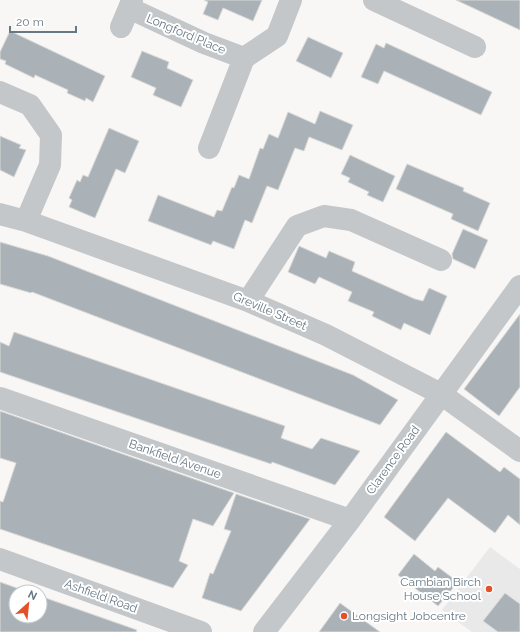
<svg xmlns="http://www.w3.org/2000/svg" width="520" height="632" font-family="Raleway,sans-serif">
  <rect width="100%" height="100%" fill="#f8f7f5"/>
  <path fill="#e8e9e8" d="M 490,547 L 520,569 L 520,632 L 472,632 L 442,610 Z"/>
  <path fill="#aab2b7" stroke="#d9d9d7" d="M 204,0 L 262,0 L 253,21 L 223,8 L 218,20 L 203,14 L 208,2 Z
    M 456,0 L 520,0 L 520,30 Z
    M 10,31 L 105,76 L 93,102 L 86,98 L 85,101 L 67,93 L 68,90 L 35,75 L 34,78 L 5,64 L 6,61 L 0,59 L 0,52 Z
    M 308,37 L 343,53 L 331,78 L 296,61 Z
    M 386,43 L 492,92 L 481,115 L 384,71 L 378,84 L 361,77 L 376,44 L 384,48 Z
    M 142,51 L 169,62 L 167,68 L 193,80 L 181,107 L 153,95 L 156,88 L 131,77 Z
    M 320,111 L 353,125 L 342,150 L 309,137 L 304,151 L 295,148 L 278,190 L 267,186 L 252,223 L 245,220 L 234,249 L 213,241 L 211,245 L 148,221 L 158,195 L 214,217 L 217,210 L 222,211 L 232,187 L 234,188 L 239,175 L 249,179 L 260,148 L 263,149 L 269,134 L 278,138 L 288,112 L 315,124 Z
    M 109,128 L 139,141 L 125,173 L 116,169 L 95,218 L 69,207 L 72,200 L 69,198 L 77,180 L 80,182 L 83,175 L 88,177 Z
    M 0,136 L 21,145 L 19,148 L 26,150 L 14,177 L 0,170 Z
    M 350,155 L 395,176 L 383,202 L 367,195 L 369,192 L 348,182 L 350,178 L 341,174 Z
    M 407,164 L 464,188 L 463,191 L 490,203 L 478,231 L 451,219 L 453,214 L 396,189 Z
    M 463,229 L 488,240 L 475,269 L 453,259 L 452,254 Z
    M 0,242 L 48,256 L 353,375 L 398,400 L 380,425 L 32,292 L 31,293 L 0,284 Z
    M 299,246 L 326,258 L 329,251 L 355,262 L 352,271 L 415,299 L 423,301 L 429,288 L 447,296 L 430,335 L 404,323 L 401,330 L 372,316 L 374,312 L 348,301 L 352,292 L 319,277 L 315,284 L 288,272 Z
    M 520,314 L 520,387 L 499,416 L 464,389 Z
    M 14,332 L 285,426 L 281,438 L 312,449 L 321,438 L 360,451 L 335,485 L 272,462 L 271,464 L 0,372 L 0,342 L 9,346 Z
    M 0,411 L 234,493 L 213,526 L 193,519 L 179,561 L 188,565 L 173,588 L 0,529 L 0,501 L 3,502 L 16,463 L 0,458 Z
    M 446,432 L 500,472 L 504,467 L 520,479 L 520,525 L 508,515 L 495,533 L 448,498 L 415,541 L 384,517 Z
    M 236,494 L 310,519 L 241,611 L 202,598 L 210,573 L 213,574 L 231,531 L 224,529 Z
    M 414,554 L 435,571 L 438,567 L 458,582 L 438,606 L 398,575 Z
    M 0,582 L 28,592 L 16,592 L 16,616 L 40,616 L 40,596 L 137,630 L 136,632 L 0,632 Z
    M 505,593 L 520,604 L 520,632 L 498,632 L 483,621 Z
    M 340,603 L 380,632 L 319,632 Z"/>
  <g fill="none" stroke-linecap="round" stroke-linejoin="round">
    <path stroke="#c3c7ca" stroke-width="22" d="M 132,0 L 129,8 L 204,43 L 244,58
      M 374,0 L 475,47
      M 121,27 L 129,8
      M 0,92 L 30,105 L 51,135 L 50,165 L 26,221
      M 209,148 L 244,58 L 277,36 L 291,0
      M 0,214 L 26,221 L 248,301 L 326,335 L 441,394 L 520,451
      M 248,301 L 297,226 L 324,216 L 351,220 L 441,260
      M 0,398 L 350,520
      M 0,559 L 201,632
      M 264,632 L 350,520 L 520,286"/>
  </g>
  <g fill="#e2512a" stroke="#fff" stroke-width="1.5">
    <circle cx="489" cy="589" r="4"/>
    <circle cx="344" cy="616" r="4"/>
  </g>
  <g text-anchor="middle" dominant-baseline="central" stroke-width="4" stroke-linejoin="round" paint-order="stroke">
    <g font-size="12" fill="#677885" stroke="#fff">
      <text transform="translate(186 34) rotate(23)">Longford Place</text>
      <text transform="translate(270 311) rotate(23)">Greville Street</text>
      <text transform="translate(175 459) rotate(19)">Bankfield Avenue</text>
      <text transform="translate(393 460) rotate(-54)">Clarence Road</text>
      <text transform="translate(101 596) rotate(20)">Ashfield Road</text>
    </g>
    <g font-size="12" fill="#677885" stroke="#fff" text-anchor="end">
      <text x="481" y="582">Cambian Birch<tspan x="481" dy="14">House School</tspan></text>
      <text x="352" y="616" text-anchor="start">Longsight Jobcentre</text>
    </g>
  </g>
  <g transform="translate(28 604) rotate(27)"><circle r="19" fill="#ffffff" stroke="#c2c9ce"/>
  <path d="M0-3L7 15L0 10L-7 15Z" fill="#e2512a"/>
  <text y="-6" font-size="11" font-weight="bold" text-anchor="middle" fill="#677885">N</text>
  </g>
  <path d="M10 26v6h66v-6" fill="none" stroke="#677885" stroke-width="2"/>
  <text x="16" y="26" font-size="12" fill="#677885" stroke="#ffffff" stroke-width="3" paint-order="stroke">20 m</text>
</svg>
